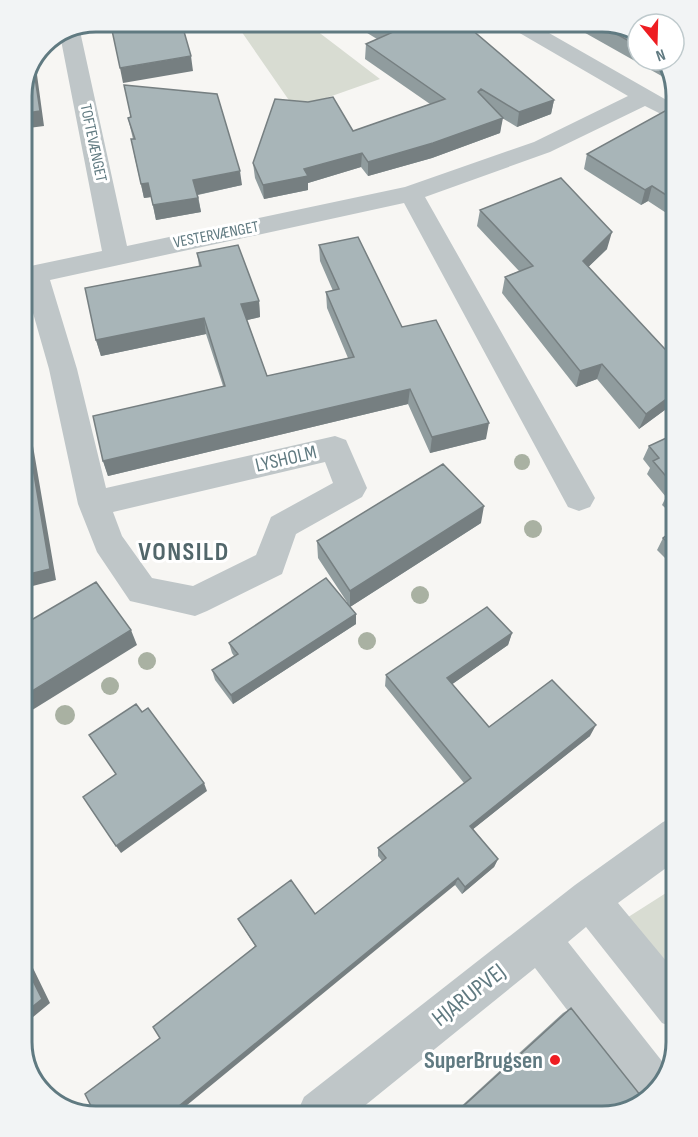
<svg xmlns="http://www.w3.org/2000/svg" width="698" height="1137" font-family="'Sofia Sans Condensed',sans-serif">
  <rect width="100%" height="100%" fill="#f7f6f3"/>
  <path fill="#d8dcd2" d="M 261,21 L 304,21 L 380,79 L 295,109 L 239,28 Z
    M 677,886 L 677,988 L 622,921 Z"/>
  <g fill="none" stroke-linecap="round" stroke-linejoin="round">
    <path fill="#bfc6c8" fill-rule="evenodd" d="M 503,21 L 528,21 L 677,106 L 677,122 L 645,106 L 550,152 L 425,197 L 590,489 L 595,498 L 590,507 L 579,511 L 568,507 L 404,203 L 50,280 L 77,369 L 106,488 L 335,436 L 346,440 L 367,488 L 362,497 L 296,534 L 282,574 L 207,611 L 195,616 L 130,601 L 97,552 L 78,504 L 49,369 L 25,285 L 21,286 L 21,268 L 102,251 L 60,35 L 78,28 L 80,31 L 127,246 L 405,187 L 534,142 L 628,96 L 506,25 ZM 325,462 L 333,483 L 271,517 L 256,555 L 193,586 L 152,578 L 122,536 L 113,512 Z
      M 677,816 L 677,860 L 618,903 L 677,974 L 677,1029 L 662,1023 L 586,927 L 568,942 L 669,1070 L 665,1083 L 640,1105 L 535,968 L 357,1112 L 297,1113 L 304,1097 L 575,885 L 663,822 Z"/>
  </g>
  <g fill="#a9b1a2">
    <circle cx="522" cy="462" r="8"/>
    <circle cx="533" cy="529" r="9"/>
    <circle cx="420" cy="595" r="9"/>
    <circle cx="367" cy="641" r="9"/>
    <circle cx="147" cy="661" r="9"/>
    <circle cx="110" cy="686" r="9"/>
    <circle cx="65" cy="715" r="10"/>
  </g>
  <path fill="#909c9e" d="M 364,21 L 497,21 L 474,32 L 554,100 L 551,114 L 517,127 L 502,118 L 500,133 L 432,158 L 368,176 L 361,167 L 308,183 L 308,190 L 264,199 L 255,178 L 253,163 L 353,131 L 430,104 L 365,59 L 366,44 L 377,39 L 364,31 Z
    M 564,21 L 608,21 L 638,31 L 638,60 L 667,60 L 669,62 L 674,83 Z
    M 677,107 L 677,220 L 648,201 L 641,205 L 584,169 L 587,154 Z
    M 128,118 L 242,185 L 198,195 L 201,212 L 156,220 L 151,197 L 144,198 L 134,154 L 133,139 Z
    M 480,210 L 607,249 L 588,267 L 677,362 L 677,401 L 639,429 L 597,379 L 576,387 L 502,293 L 505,277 L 519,271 L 477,226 Z
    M 677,243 L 677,257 L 673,254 Z
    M 319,245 L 402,327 L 486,439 L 430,453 L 408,404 L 108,476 L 103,461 L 223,386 L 206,334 L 101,356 L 96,340 L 199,266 L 197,253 L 259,301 L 260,317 L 247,320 L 267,376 L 348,358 L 327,308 L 326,292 L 333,291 L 320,261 Z
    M 677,433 L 677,519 L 662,505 L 666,497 L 647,474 L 650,468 L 643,459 L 649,446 Z
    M 481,523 L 350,607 L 356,614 L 356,624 L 233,704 L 215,680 L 212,670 L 234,656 L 232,653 L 229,643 L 347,602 L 318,558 L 317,541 Z
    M 677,527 L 677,570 L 657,550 L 663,538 Z
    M 512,633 L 508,645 L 452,684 L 489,727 L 590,736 L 473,829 L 498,859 L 494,867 L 462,894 L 455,885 L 160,1038 L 255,946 L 238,919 L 315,914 L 382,861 L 378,856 L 378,848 L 464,783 L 385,686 L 386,675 Z
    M 571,1008 L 636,1108 L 456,1111 L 563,1013 Z"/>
  <path fill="#767f81" d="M 469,21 L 497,21 L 462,38 L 464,23 Z
    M 191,56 L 193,71 L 123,83 L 120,68 Z
    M 35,60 L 44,126 L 21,129 L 21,114 Z
    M 554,100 L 551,114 L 517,127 L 519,112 Z
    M 503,118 L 500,133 L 432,158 L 368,176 L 368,162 Z
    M 362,153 L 361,167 L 308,183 L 308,190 L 264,199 L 263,185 L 304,169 Z
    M 240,171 L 242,185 L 196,195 L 193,180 Z
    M 148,183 L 151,197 L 144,198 L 141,184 Z
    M 652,186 L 648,201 L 641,205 L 645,190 Z
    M 198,198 L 201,212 L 156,220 L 153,205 Z
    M 612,232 L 607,249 L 578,277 L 583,261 Z
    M 259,301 L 260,317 L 243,321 L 241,304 Z
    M 204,318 L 206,334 L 101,356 L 96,340 Z
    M 602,364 L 597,379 L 576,387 L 580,371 Z
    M 410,389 L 408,404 L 108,476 L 103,461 Z
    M 677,391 L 677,401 L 639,429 L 646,414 Z
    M 489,423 L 486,439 L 430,453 L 432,437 Z
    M 27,433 L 33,446 L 56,580 L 21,589 Z
    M 484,506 L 481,523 L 350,607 L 350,591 Z
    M 356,614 L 356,624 L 233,704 L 231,695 Z
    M 131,630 L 137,645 L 21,717 L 21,698 Z
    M 512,633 L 508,645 L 444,690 L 447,678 Z
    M 596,725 L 590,736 L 467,834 L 470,826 Z
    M 204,783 L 207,791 L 121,853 L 116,846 Z
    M 498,859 L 494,867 L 462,894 L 465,887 Z
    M 458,878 L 455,885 L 175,1115 L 168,1115 Z
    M 24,963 L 33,968 L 50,1003 L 21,1027 Z
    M 22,1045 L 42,1090 L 29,1075 Z"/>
  <path fill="#a8b5b8" stroke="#767f81" stroke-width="1.5" d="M 110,21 L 181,21 L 191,56 L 120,68 Z
    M 372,21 L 469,21 L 464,23 L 554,100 L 519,112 L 481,89 L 478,92 L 503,118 L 433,143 L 368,162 L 362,153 L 304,169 L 308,176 L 263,185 L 253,163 L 275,99 L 308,102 L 333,97 L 353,131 L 445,99 L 366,44 L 391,33 Z
    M 593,21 L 608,21 L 638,31 L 638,46 Z
    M 33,64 L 40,111 L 21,114 L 21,91 Z
    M 124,85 L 217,94 L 240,171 L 193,180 L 198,198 L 153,205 L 148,183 L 141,184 L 131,139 L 135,139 L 128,118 L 131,117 Z
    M 674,106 L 677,107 L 677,202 L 652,186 L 645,190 L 587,154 Z
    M 561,178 L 612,232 L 583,261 L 677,362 L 677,391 L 646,414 L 602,364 L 580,371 L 505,277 L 533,266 L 480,210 Z
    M 358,237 L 402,327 L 436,320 L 489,423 L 432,437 L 410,389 L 103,461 L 93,416 L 225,386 L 204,318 L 96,340 L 85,288 L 201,266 L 197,253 L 238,245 L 259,301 L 241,304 L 267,376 L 354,357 L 326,292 L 339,289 L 319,245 Z
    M 27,433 L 50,569 L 21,576 L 21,434 Z
    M 677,433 L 677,501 L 668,493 L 676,488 L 653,461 L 659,458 L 649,446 Z
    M 443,464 L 484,506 L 350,591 L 317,541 Z
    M 677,527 L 677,551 L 663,538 Z
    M 326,578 L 356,614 L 231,695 L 212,670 L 238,654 L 229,643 Z
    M 96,582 L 131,630 L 21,698 L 21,626 Z
    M 487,607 L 512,633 L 447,678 L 489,727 L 552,680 L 596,725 L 470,826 L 498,859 L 465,887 L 458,878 L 168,1115 L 96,1116 L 85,1094 L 160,1038 L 153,1027 L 256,946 L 238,919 L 291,880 L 315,914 L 386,858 L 378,848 L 471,778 L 386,675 Z
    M 136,704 L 142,712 L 148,708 L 204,783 L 116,846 L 83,797 L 116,774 L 89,735 Z
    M 24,963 L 42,999 L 21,1016 L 21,965 Z
    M 571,1008 L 645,1101 L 636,1108 L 458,1111 Z"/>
  <circle fill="#ee1d22" stroke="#fff" stroke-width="2" cx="555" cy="1060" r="6"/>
  <g text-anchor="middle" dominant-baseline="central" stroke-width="6" stroke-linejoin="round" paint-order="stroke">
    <g font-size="16" fill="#607a81" stroke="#fff">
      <text transform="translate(93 143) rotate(78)">TOFTEVÆNGET</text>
      <text transform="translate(216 235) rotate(-11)">VESTERVÆNGET</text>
    </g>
    <g font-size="20" fill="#607a81" stroke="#fff">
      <text transform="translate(286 459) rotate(-13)">LYSHOLM</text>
    </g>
    <g font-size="24" fill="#607a81" stroke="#fff">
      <text transform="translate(469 995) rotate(-38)">HJARUPVEJ</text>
    </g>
    <g font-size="24" font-weight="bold" fill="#607a81" stroke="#fff" text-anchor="end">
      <text x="543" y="1060">SuperBrugsen</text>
    </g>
    <g font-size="26" font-weight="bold" letter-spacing="1.5" fill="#52676b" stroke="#fff">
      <text x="184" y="552">VONSILD</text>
    </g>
  </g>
  <path d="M0 0H698V1137H0ZM96 32H602A64 64 0 0 1 666 96V1042A64 64 0 0 1 602 1106H96A64 64 0 0 1 32 1042V96A64 64 0 0 1 96 32Z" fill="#f2f4f5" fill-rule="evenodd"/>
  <path fill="none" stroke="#607a81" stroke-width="3" d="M96 32H602A64 64 0 0 1 666 96V1042A64 64 0 0 1 602 1106H96A64 64 0 0 1 32 1042V96A64 64 0 0 1 96 32Z"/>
  <g transform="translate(656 42) rotate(161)"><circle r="28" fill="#ffffff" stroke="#bfcacd" stroke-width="1.5"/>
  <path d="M0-4.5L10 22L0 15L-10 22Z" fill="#ee1d22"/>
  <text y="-9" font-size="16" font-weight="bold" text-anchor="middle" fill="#607a81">N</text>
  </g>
</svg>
